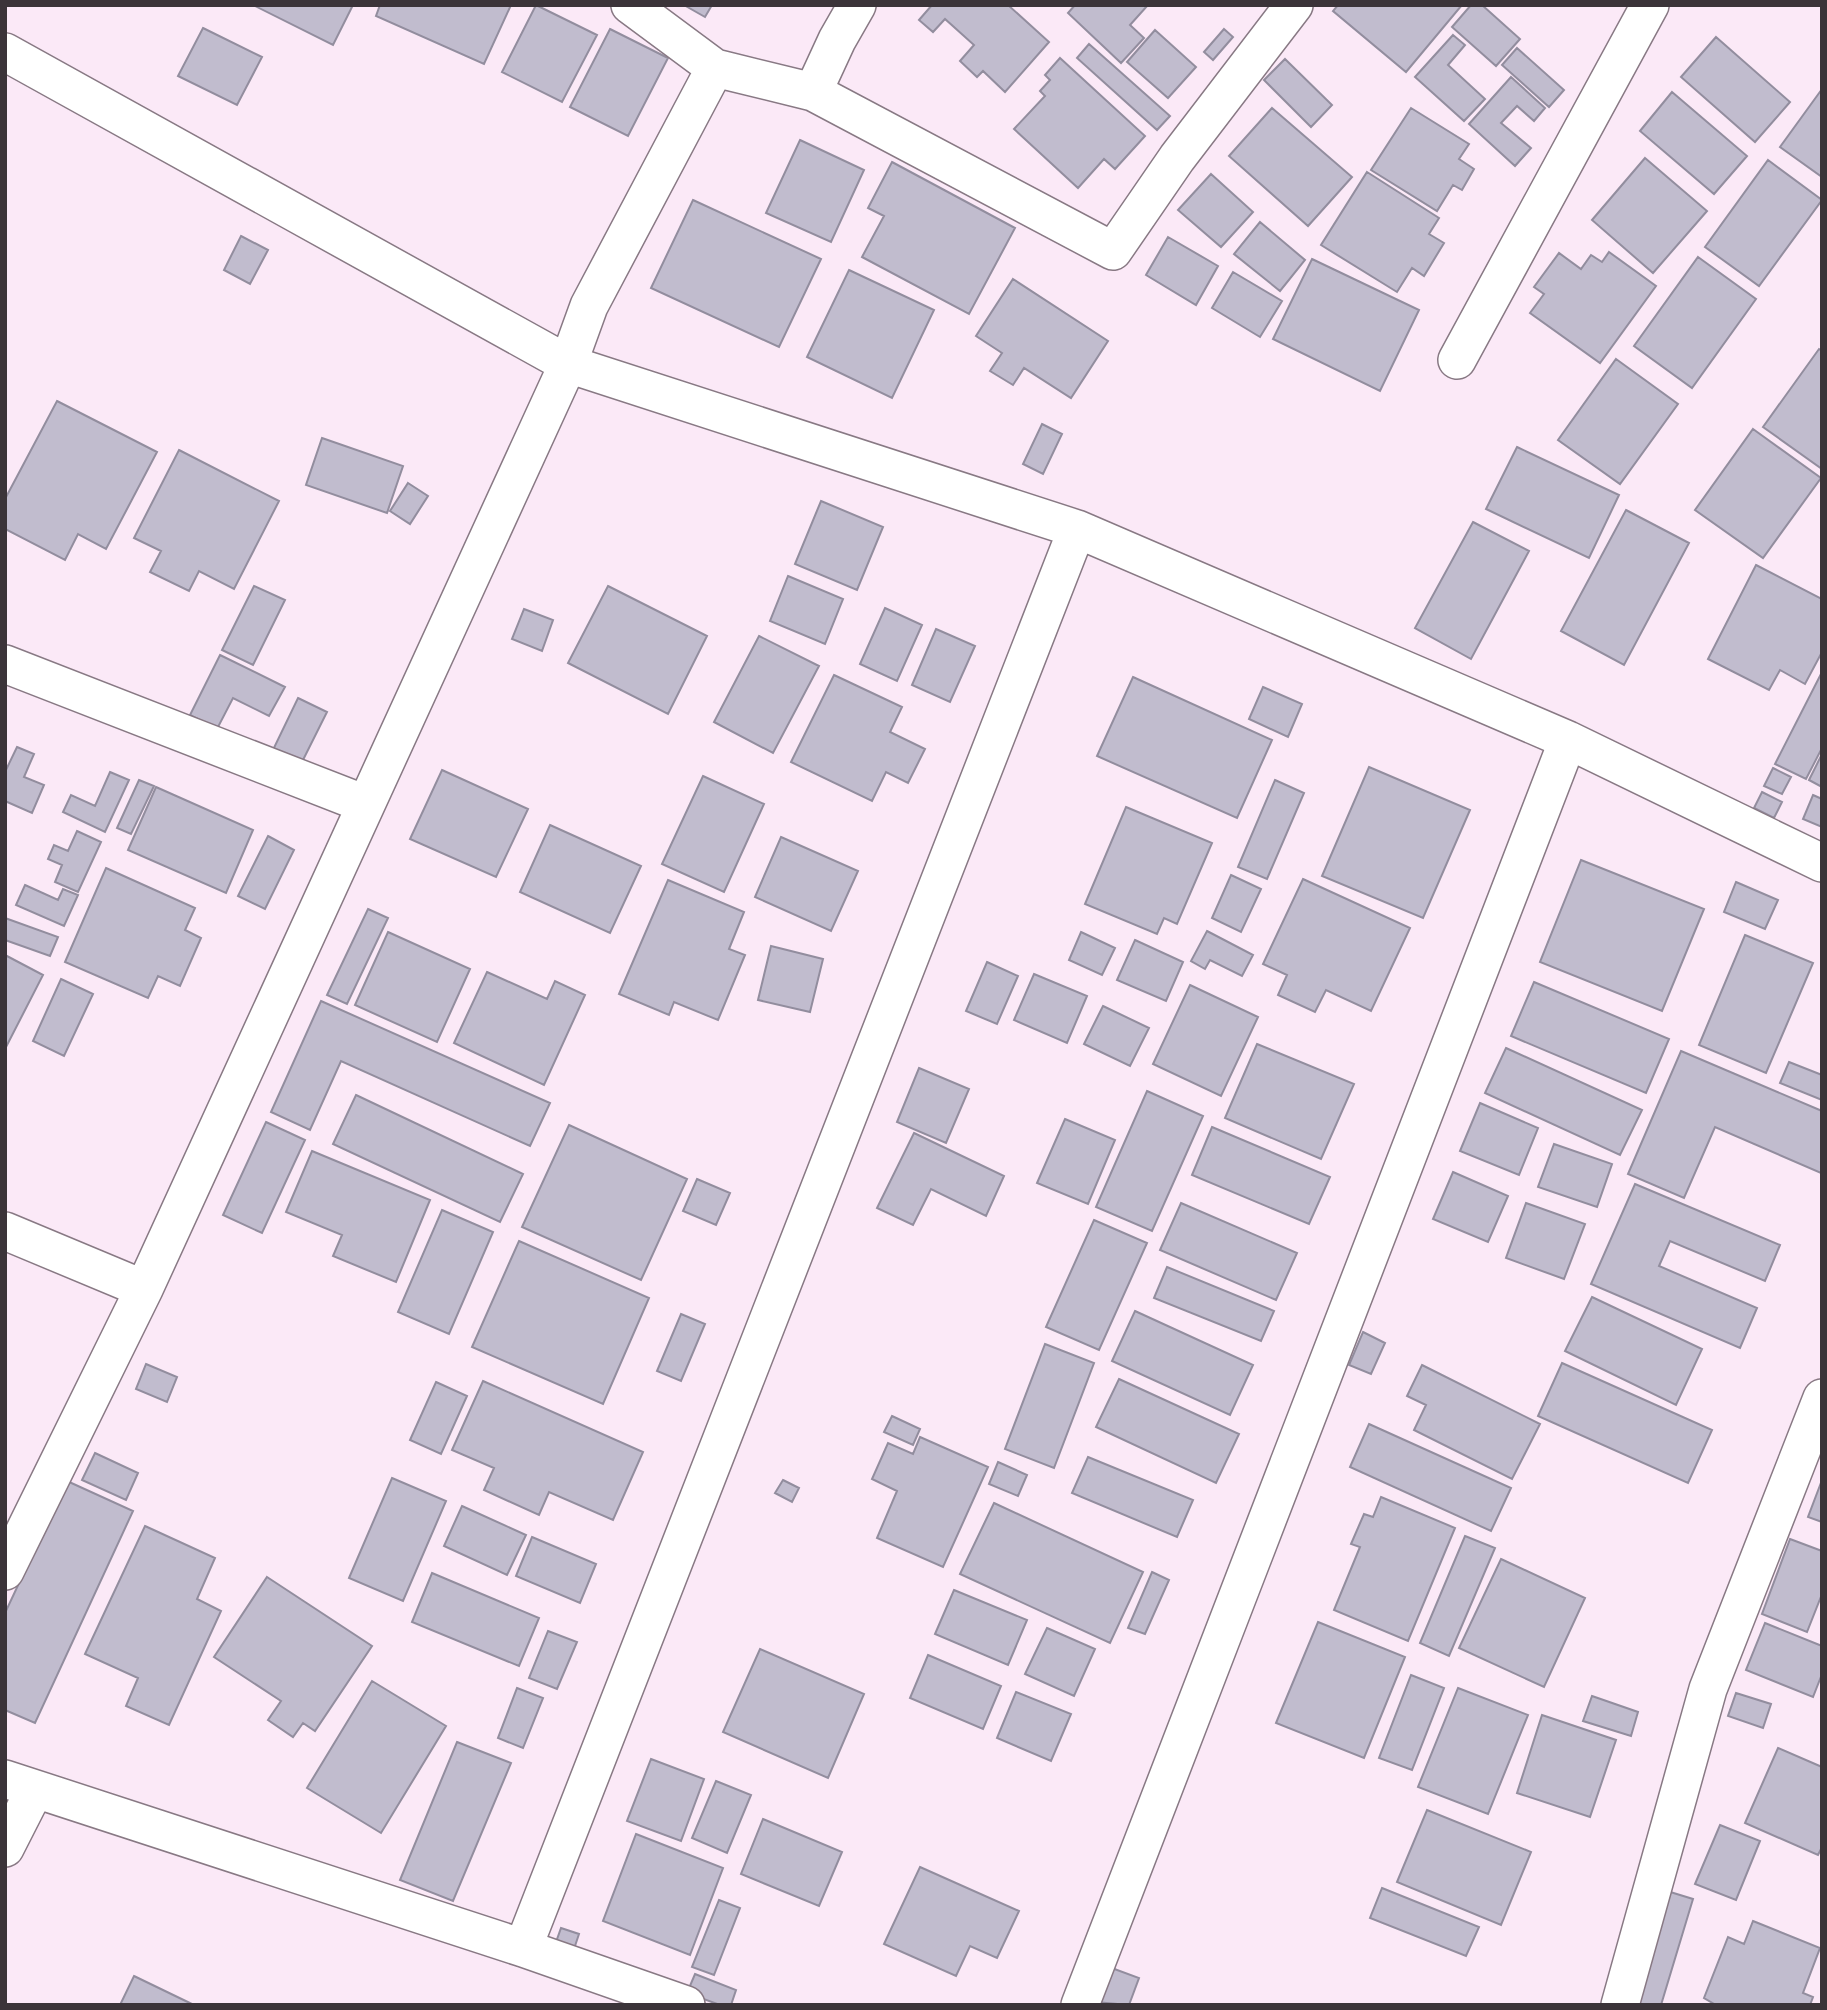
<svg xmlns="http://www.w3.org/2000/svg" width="1827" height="2010" font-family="'Noto Serif',serif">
  <rect width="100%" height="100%" fill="#fbe9f7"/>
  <path fill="#c1bcce" stroke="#928d9e" stroke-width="2" d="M 253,5 L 353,5 L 333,45 Z
    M 380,5 L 511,5 L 484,64 L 376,16 Z
    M 536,5 L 597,35 L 562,102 L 502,72 Z
    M 684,5 L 712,5 L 705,17 Z
    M 932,5 L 1008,5 L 1049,42 L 1005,92 L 983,71 L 977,77 L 960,61 L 974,45 L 945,19 L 933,32 L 919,20 Z
    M 1075,5 L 1148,5 L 1130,25 L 1144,38 L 1121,63 L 1068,13 Z
    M 1338,5 L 1462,5 L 1406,72 L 1333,11 Z
    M 1471,5 L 1482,5 L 1520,39 L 1496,66 L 1452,27 Z
    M 203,28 L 262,57 L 237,105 L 178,76 Z
    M 610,29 L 668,58 L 628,136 L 570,107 Z
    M 1224,29 L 1233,37 L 1213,60 L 1204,52 Z
    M 1155,30 L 1196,67 L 1168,98 L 1127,62 Z
    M 1453,35 L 1465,45 L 1448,65 L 1485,99 L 1464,121 L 1415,77 Z
    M 1716,37 L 1790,102 L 1755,142 L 1681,77 Z
    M 1089,44 L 1170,116 L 1157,130 L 1077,58 Z
    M 1517,48 L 1564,90 L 1549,107 L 1502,65 Z
    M 1060,58 L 1145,136 L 1115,169 L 1104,159 L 1078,188 L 1014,129 L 1045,96 L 1040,91 L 1050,80 L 1045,75 Z
    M 1285,59 L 1332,105 L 1311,127 L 1264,80 Z
    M 1511,77 L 1545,108 L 1534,121 L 1517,106 L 1501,123 L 1531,148 L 1515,166 L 1469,124 Z
    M 1822,89 L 1822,177 L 1780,147 Z
    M 1672,92 L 1747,156 L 1714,194 L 1640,131 Z
    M 1272,108 L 1352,177 L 1308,226 L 1229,156 Z
    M 1411,108 L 1469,144 L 1459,159 L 1474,169 L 1462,190 L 1453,185 L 1437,211 L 1371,170 Z
    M 800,140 L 864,170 L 831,242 L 766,213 Z
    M 1645,158 L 1707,211 L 1653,273 L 1592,220 Z
    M 1768,160 L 1822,200 L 1759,286 L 1705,247 Z
    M 892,162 L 1015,228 L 969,314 L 862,257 L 884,216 L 868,208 Z
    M 1367,172 L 1439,218 L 1429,234 L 1444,243 L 1424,276 L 1412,268 L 1397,292 L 1321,245 Z
    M 1211,174 L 1253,212 L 1221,247 L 1178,210 Z
    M 693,200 L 821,259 L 779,347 L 651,288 Z
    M 1260,222 L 1305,260 L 1280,291 L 1234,254 Z
    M 241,236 L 268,250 L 250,284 L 224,270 Z
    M 1168,237 L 1218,266 L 1196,305 L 1146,275 Z
    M 1609,252 L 1656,286 L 1600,363 L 1530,313 L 1544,294 L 1534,287 L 1559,253 L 1581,269 L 1591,255 L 1602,262 Z
    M 1698,257 L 1756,299 L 1692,388 L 1634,346 Z
    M 1312,259 L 1419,310 L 1380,391 L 1273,339 Z
    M 849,270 L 934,310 L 892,398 L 807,357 Z
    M 1233,272 L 1282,301 L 1260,337 L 1212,308 Z
    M 1013,279 L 1108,341 L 1071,398 L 1024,368 L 1013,385 L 990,371 L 1002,353 L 976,336 Z
    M 1819,349 L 1822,351 L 1822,469 L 1763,427 Z
    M 1616,359 L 1678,404 L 1620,484 L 1558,440 Z
    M 57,401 L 157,452 L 106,549 L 78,534 L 65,560 L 5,529 L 5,499 Z
    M 1042,424 L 1062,434 L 1043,474 L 1023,464 Z
    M 1753,429 L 1821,478 L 1763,558 L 1695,510 Z
    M 322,438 L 403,466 L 387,513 L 306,485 Z
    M 1517,447 L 1619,495 L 1589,558 L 1486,509 Z
    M 179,450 L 279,501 L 234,589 L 199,571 L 189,591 L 150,572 L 161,551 L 134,538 Z
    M 408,483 L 428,496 L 410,524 L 390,511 Z
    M 821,501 L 883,527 L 857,590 L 795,564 Z
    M 1626,510 L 1689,543 L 1624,665 L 1561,631 Z
    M 1473,522 L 1529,551 L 1471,659 L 1415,628 Z
    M 1756,565 L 1822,599 L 1822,652 L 1805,684 L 1780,670 L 1769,690 L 1708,659 Z
    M 788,576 L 843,599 L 825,644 L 770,621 Z
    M 254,586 L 285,600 L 253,665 L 222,650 Z
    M 608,586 L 707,636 L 668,714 L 568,663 Z
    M 885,608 L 922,625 L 897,681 L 860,664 Z
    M 524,609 L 553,620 L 542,651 L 512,639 Z
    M 936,629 L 975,646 L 950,702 L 912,685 Z
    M 759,636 L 819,666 L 773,753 L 714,722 Z
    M 220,655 L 285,687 L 269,716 L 233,698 L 217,729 L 190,715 Z
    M 1822,672 L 1822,748 L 1806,779 L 1775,764 Z
    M 834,675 L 902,707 L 890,732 L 925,749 L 908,783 L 886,772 L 872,801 L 791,762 Z
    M 1133,677 L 1272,740 L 1237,818 L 1097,756 Z
    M 1263,687 L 1302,704 L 1288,737 L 1249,719 Z
    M 298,698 L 327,712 L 299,768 L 271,754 Z
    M 17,747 L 34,754 L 24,777 L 44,785 L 32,813 L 5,801 L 5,772 Z
    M 1822,754 L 1822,787 L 1809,780 Z
    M 1369,767 L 1470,810 L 1423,918 L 1322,876 Z
    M 1773,768 L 1791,777 L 1782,794 L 1764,786 Z
    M 442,770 L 528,809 L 496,877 L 410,839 Z
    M 110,772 L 129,780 L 105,832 L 63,812 L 71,795 L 95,806 Z
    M 703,776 L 764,804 L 724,892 L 662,864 Z
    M 139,780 L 154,786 L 131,834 L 117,828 Z
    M 1275,780 L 1304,793 L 1267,879 L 1238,867 Z
    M 156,787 L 253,830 L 226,893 L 128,850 Z
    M 1762,792 L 1782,802 L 1774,818 L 1754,808 Z
    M 1813,795 L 1822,799 L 1822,827 L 1803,819 Z
    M 1126,807 L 1212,843 L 1177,924 L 1164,918 L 1157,934 L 1085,904 Z
    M 550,825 L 641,866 L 610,933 L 520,892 Z
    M 77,831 L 101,842 L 78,892 L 55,882 L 62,865 L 48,859 L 54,845 L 68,851 Z
    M 268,836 L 294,850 L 265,909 L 238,896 Z
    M 781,837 L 858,871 L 831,931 L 755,897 Z
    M 1581,860 L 1704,909 L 1662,1011 L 1540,962 Z
    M 106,868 L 195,908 L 185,930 L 201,938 L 180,986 L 158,976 L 148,998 L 65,962 Z
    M 1231,875 L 1261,889 L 1241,932 L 1212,918 Z
    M 1303,879 L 1410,928 L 1371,1011 L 1326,990 L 1315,1012 L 1278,995 L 1287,975 L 1263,964 Z
    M 668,880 L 744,912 L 729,949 L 745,955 L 718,1020 L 674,1002 L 669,1015 L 619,994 Z
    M 1736,882 L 1778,900 L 1765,929 L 1724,912 Z
    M 25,885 L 58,900 L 63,889 L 78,895 L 64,926 L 16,905 Z
    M 368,909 L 388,918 L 347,1004 L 327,995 Z
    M 5,918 L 58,937 L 50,956 L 5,940 Z
    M 1207,931 L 1253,955 L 1242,976 L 1210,960 L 1205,969 L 1191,961 Z
    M 388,932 L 470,969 L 437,1042 L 355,1005 Z
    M 1081,932 L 1115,948 L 1102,975 L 1069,960 Z
    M 1745,935 L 1813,963 L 1766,1073 L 1699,1045 Z
    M 1135,940 L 1183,962 L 1166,1001 L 1117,980 Z
    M 771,946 L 823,959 L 810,1012 L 758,1000 Z
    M 5,955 L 43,975 L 5,1049 Z
    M 987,962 L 1018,976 L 997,1024 L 966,1011 Z
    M 487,972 L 547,999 L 555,981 L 585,995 L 544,1085 L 454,1043 Z
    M 1034,974 L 1087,996 L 1067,1043 L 1014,1020 Z
    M 61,979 L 93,994 L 64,1056 L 33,1041 Z
    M 1534,982 L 1669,1039 L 1646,1093 L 1511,1036 Z
    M 1190,985 L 1258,1017 L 1221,1096 L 1153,1064 Z
    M 321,1001 L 550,1103 L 530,1146 L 341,1061 L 310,1130 L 271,1112 Z
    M 1103,1006 L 1149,1028 L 1130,1066 L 1084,1044 Z
    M 1257,1044 L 1354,1084 L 1321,1159 L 1225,1118 Z
    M 1506,1048 L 1642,1110 L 1620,1155 L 1485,1093 Z
    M 1681,1051 L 1822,1111 L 1821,1173 L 1715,1127 L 1684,1198 L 1628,1174 Z
    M 1789,1062 L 1822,1075 L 1822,1100 L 1780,1083 Z
    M 919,1068 L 969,1089 L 946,1143 L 897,1122 Z
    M 1147,1091 L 1203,1116 L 1152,1231 L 1096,1207 Z
    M 356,1095 L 523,1174 L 500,1222 L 333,1144 Z
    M 1480,1103 L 1538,1128 L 1519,1175 L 1460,1151 Z
    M 1065,1119 L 1115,1140 L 1088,1204 L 1037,1183 Z
    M 266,1122 L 305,1140 L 262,1233 L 223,1215 Z
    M 569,1125 L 687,1179 L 641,1280 L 522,1227 Z
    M 1212,1127 L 1330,1177 L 1309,1224 L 1192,1175 Z
    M 914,1133 L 1004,1176 L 986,1216 L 931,1189 L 913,1225 L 877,1208 Z
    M 1554,1144 L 1612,1164 L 1597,1207 L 1538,1187 Z
    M 312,1151 L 430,1200 L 396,1282 L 333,1256 L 342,1235 L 286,1212 Z
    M 1453,1172 L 1508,1196 L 1488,1242 L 1433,1219 Z
    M 697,1179 L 730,1193 L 716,1225 L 683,1211 Z
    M 1635,1184 L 1780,1245 L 1765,1281 L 1670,1241 L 1659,1266 L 1757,1308 L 1740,1348 L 1591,1284 Z
    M 1181,1203 L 1297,1253 L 1276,1300 L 1160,1250 Z
    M 1526,1203 L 1585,1224 L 1564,1279 L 1506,1258 Z
    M 442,1210 L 493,1232 L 449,1334 L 398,1312 Z
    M 1094,1220 L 1147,1243 L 1099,1350 L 1046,1327 Z
    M 519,1241 L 649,1298 L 603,1404 L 472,1347 Z
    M 1167,1267 L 1274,1311 L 1261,1341 L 1154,1298 Z
    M 1592,1297 L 1702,1349 L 1676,1405 L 1565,1351 Z
    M 1135,1311 L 1253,1365 L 1230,1415 L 1112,1361 Z
    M 681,1314 L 705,1324 L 681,1381 L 657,1371 Z
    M 1363,1332 L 1385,1343 L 1371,1374 L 1349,1365 Z
    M 1045,1344 L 1094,1363 L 1054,1468 L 1005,1449 Z
    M 1562,1363 L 1712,1430 L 1688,1483 L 1538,1416 Z
    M 146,1364 L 177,1377 L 167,1402 L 136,1389 Z
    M 1422,1365 L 1540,1424 L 1512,1479 L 1414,1430 L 1426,1405 L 1407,1396 Z
    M 1119,1379 L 1239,1434 L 1216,1483 L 1096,1427 Z
    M 483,1381 L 643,1452 L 613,1520 L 549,1492 L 539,1515 L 484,1490 L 494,1468 L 452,1450 Z
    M 436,1382 L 467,1396 L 441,1454 L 410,1440 Z
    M 892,1416 L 920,1429 L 913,1445 L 884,1432 Z
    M 1369,1424 L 1511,1488 L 1491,1531 L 1350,1467 Z
    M 920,1437 L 988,1467 L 943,1567 L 877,1538 L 897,1491 L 872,1479 L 888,1443 L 913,1454 Z
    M 95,1453 L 138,1473 L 126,1500 L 82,1480 Z
    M 1088,1457 L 1193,1500 L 1177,1537 L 1072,1493 Z
    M 998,1462 L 1027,1475 L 1018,1496 L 989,1484 Z
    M 392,1478 L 446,1501 L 403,1601 L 349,1578 Z
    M 783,1480 L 799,1488 L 792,1502 L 775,1493 Z
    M 1822,1480 L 1822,1522 L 1808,1517 Z
    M 67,1481 L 133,1511 L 35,1723 L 5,1710 L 5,1613 Z
    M 1381,1497 L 1455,1528 L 1408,1641 L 1334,1610 L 1360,1547 L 1351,1544 L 1364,1514 L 1373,1517 Z
    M 994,1503 L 1143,1572 L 1110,1643 L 960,1574 Z
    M 462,1506 L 526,1535 L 507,1575 L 444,1546 Z
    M 145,1526 L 215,1558 L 197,1599 L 221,1611 L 169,1725 L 126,1706 L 138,1678 L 85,1654 Z
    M 1465,1536 L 1495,1548 L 1449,1656 L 1420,1643 Z
    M 532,1537 L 596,1564 L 580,1603 L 516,1576 Z
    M 1790,1539 L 1822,1551 L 1822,1594 L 1807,1632 L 1762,1614 Z
    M 1501,1559 L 1585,1598 L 1544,1687 L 1459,1648 Z
    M 1152,1572 L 1169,1580 L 1145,1634 L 1128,1628 Z
    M 432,1573 L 539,1618 L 519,1666 L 412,1622 Z
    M 267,1577 L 372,1646 L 315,1731 L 303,1723 L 293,1737 L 268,1720 L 281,1701 L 214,1657 Z
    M 954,1590 L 1027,1620 L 1008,1665 L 935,1634 Z
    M 1318,1622 L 1405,1657 L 1364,1758 L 1276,1723 Z
    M 1765,1623 L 1822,1646 L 1822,1674 L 1813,1697 L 1746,1670 Z
    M 1047,1628 L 1095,1649 L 1074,1696 L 1025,1674 Z
    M 548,1631 L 577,1642 L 557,1689 L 529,1678 Z
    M 760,1649 L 864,1694 L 828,1778 L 723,1732 Z
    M 928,1655 L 1001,1686 L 983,1729 L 910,1698 Z
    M 1411,1675 L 1444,1688 L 1412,1770 L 1379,1758 Z
    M 372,1681 L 446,1726 L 381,1833 L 307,1788 Z
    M 517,1688 L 543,1698 L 523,1748 L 498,1738 Z
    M 1458,1688 L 1528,1715 L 1488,1814 L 1418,1787 Z
    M 1016,1692 L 1071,1714 L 1051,1761 L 997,1738 Z
    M 1736,1693 L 1771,1704 L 1763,1728 L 1728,1716 Z
    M 1592,1696 L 1638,1712 L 1631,1736 L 1583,1721 Z
    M 1542,1715 L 1616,1740 L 1590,1817 L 1517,1793 Z
    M 457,1742 L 511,1763 L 453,1901 L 400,1880 Z
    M 1778,1748 L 1822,1767 L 1822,1847 L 1818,1855 L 1745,1823 Z
    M 651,1759 L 704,1779 L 681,1841 L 627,1821 Z
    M 716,1781 L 751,1795 L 727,1853 L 692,1838 Z
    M 1427,1810 L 1531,1852 L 1501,1925 L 1397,1882 Z
    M 763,1819 L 842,1852 L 819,1906 L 741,1874 Z
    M 1720,1825 L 1760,1841 L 1736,1900 L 1695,1884 Z
    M 636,1834 L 723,1868 L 690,1955 L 603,1921 Z
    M 920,1867 L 1019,1911 L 997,1958 L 970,1946 L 956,1976 L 884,1944 Z
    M 1382,1888 L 1479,1927 L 1466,1956 L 1370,1918 Z
    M 1667,1891 L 1693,1899 L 1661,2005 L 1636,2005 Z
    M 719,1900 L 740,1908 L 714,1975 L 692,1967 Z
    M 1753,1921 L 1820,1948 L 1803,1993 L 1813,1997 L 1810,2005 L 1716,2005 L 1704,1998 L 1728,1937 L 1744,1944 Z
    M 561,1928 L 579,1934 L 573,1952 L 555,1945 Z
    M 1109,1967 L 1139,1978 L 1129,2005 L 1095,2002 Z
    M 695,1974 L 736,1990 L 731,2005 L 720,2005 L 687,1993 Z
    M 134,1976 L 194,2005 L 120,2005 Z"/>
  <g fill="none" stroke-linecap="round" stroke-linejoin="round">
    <g stroke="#887984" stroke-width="40">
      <path id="minor" d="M 630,5 L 715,68
        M 5,52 L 568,364 L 1077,529 L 1568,740 L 1822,863
        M 813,92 L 1113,251 L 1177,158 L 1294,5
        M 1457,360 L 1650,5
        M 5,664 L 365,804
        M 5,1231 L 144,1289
        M 5,1571 L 144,1289 L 568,364 L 589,306 L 715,68 L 813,92 L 837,40 L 857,5
        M 5,1779 L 523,1948 L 686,2005
        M 5,1848 L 34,1791
        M 523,1948 L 1077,529
        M 1080,2005 L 1568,740
        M 1620,2005 L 1708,1689 L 1822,1398"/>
    </g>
    <use href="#minor" stroke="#fff" stroke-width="37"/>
  </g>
  <rect width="1827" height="2010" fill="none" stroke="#3b3439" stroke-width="14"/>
</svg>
